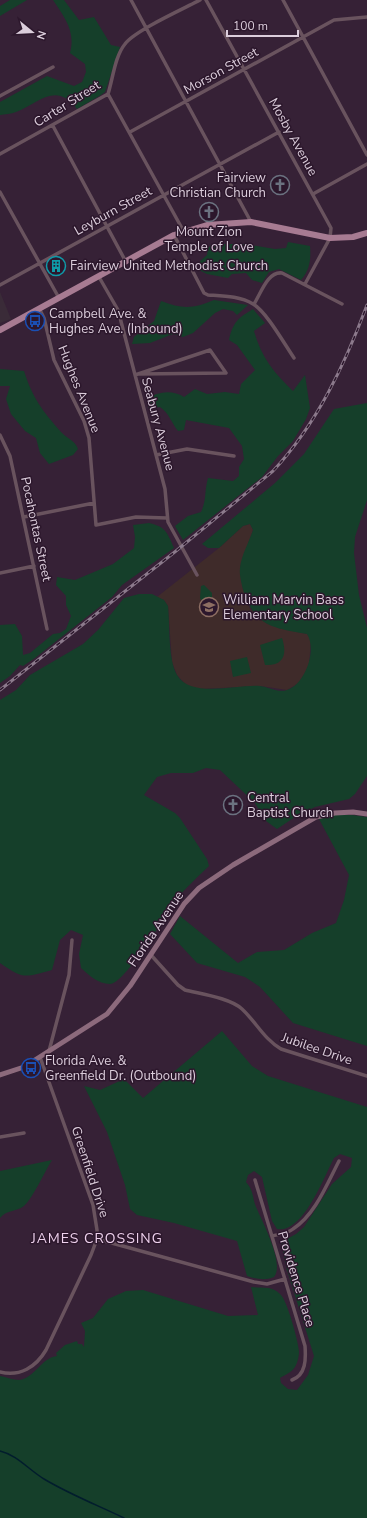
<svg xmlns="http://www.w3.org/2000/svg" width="367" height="1518" font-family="'Nunito Sans',sans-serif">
  <rect width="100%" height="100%" fill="#362136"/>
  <path fill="#3a2b38" d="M 0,292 L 11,319 L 0,323 Z"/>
  <path fill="#3f2b2a" d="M 250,524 L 253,530 L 240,568 L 243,589 L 250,609 L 266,623 L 279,628 L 307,634 L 311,639 L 309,666 L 299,683 L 287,690 L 261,686 L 200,689 L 187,686 L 177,675 L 172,662 L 168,606 L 164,600 L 157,597 L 219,548 L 243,526 Z"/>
  <path fill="#153f2a" d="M 10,0 L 27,0 L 0,16 L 0,6 Z
    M 53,0 L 64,0 L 79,20 L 94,17 L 111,45 L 120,47 L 105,92 L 101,95 L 77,109 C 56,81 39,103 16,112 C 11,114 5,114 0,115 L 0,102 L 47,76 L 74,86 L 82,82 L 86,72 L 85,64 L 70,53 C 76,31 64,17 53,0 Z
    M 288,242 L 310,246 C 311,259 310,270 301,280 L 279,269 L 269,272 L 262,283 L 252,280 L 246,273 L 232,274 L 228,278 L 207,274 L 199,270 L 200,261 L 207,255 L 208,248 L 212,244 L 244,244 L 275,249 L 286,248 Z
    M 214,300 L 248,305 L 237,315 L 233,311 L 223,309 L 215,313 L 193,333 L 183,337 L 173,334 L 150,343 L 132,344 L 134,337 L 154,321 L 161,301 C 182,309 193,309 214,300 Z
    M 253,309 L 265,323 L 254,331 C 261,357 275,374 293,391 L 305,375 L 310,408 L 306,419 L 293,441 L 278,456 L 262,477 L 183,540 L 175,526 L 188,516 L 201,512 C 207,499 204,492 208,478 L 233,481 L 239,476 L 239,467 L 244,459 L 242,446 L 229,428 L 186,420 L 184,430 L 178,431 C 171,422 169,413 160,407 L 149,409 L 147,399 C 158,391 173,390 184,397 L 195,389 L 207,394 L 225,392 L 239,394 L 241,384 L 255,370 L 237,345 L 229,340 C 233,322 238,318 253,309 Z
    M 0,369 L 24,371 C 33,399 42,410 61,432 C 67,439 75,440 78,449 L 73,455 L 49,464 L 40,453 L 36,438 L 25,431 L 11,414 L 6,399 L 10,386 L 0,386 Z
    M 367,403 L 367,500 L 355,537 L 354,553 L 359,595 L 367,628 L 367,776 L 355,794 L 349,799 L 315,807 L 295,817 L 277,829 L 266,821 L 255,803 L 220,770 L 206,768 L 193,773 L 171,773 L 157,777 L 144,795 L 175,813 L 180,818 L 207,859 L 209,866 C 198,877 186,887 177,899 C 166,914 125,984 110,984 C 98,984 89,975 81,968 L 79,954 L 83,935 L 71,930 L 60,940 L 52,970 C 25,977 24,980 0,963 L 0,700 L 16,690 L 30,675 L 83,644 L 98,630 L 124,598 L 139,594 L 152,594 L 164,600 L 168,606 C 170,625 168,659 177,675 C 191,699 237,684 260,686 C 269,687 278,693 287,690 C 306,684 317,649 307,634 C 275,628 256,627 244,593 C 242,586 239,575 240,568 C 241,556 249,542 253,530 L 250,524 L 243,526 L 219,548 L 208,548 L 202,544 L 275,483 L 304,454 L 334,409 Z
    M 149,523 C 166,527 167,532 174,548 L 122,585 L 112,597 L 35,658 L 23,666 L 20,665 L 10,676 L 0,683 L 0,625 L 15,624 L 22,636 L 23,655 L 30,653 L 53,634 L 60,633 L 66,629 L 71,616 L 66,605 L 66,596 L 56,585 L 57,577 L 75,580 L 113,564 L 134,548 L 135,537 L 133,525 Z
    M 204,585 L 212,593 L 212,599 L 209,602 L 202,601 L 200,598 L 201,586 Z
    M 282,638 C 287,653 285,666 265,665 L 260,645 Z
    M 247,657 L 251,673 L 233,677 L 230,661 Z
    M 334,815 L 352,815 L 367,817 L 367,1046 L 293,1023 L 260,987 L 245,977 L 197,963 L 170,934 L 180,916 L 238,963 L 257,952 L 284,950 L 312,933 L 336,923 L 344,900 L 349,875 L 319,819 Z
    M 222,1031 L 252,1066 L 268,1076 L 367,1107 L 367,1518 L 0,1518 L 0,1376 C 6,1377 13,1380 19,1380 C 35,1378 42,1357 57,1356 L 56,1353 L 65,1345 L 77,1341 L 78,1344 L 82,1344 L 84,1347 L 85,1331 L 81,1323 L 93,1318 L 108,1299 L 126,1291 L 143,1290 L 228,1316 L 258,1315 L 251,1287 C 261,1288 273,1286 280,1294 C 287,1299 299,1344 299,1352 C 299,1357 297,1364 295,1367 C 292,1372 285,1375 280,1378 L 281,1383 L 288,1389 L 297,1390 L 308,1375 L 314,1356 L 287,1270 L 281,1242 L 296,1234 L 304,1227 L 332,1184 L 351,1167 L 352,1158 L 340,1154 L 334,1158 C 324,1177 303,1234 277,1229 L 272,1221 L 262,1177 L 254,1171 L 248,1175 L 246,1182 C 254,1191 252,1197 256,1207 C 262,1221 285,1264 274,1277 C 265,1281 256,1279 247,1276 L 237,1241 L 174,1223 L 137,1215 L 130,1209 L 125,1185 L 107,1132 L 84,1086 L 100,1090 L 124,1079 L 143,1098 Z
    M 52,1160 C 45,1171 33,1198 24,1206 C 16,1212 6,1210 0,1218 L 0,1171 Z"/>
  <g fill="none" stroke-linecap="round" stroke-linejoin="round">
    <path stroke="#021d2d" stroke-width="1.5" d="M 0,1451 C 17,1455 29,1470 44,1479 C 69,1494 97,1505 124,1518"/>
    <path stroke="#69535e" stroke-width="3.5" d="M 131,0 L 251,222
      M 206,0 L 331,228 L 330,238 L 305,284
      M 283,0 L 367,155
      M 108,94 L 184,232
      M 0,96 L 53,67
      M 53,126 L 126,262
      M 130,132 L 334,20 L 367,17
      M 0,154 L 108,94 C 113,78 115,56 125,44 C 134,31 183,9 200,0
      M 0,192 L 59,298
      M 313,194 L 367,164
      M 174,235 L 204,293 L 208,295 C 223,296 240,296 253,304 C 266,311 285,345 294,358
      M 99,277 L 118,310 L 165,489 L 168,522 L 197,575
      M 0,285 L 279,132
      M 254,304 C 261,293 268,271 282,273 L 342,304
      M 40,310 L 44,318 L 54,360 L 84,421 L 89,438 L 96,525 L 136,517 L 167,518
      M 139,374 L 226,373
      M 135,375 L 210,350 L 226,373
      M 0,435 L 10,456 L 47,629
      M 156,455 L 187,449 L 234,456
      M 24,517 L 94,503
      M 0,573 L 34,566
      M 151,955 L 178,985 L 185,990 C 201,994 230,998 242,1009 C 256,1022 264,1039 281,1049 L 367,1076
      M 49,1051 L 69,975 L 72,940
      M 0,1137 L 24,1133
      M 255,1180 L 305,1346 C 306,1359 306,1375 292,1380
      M 272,1236 C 279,1234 287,1234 293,1229 C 315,1215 327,1184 339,1161
      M 97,1239 L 254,1282 L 267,1284 L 285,1279
      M 0,1372 C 20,1377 36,1367 46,1350 L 91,1255 L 97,1239 L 97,1230 L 93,1205 L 40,1057"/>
    <path stroke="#8c6a7c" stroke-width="5" d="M 0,1075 L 24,1067 L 107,1014 L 130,986 L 184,904 L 199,888 L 233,865 L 316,817 L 335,813 L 353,812 L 367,814"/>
    <path stroke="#a77b92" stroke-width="6" d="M 0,330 L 174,235 L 207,225 L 251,222 L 330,238 L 353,237 L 367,233"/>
    <g stroke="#8c7a8c" stroke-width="3">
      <path id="rail" d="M 0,690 L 176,551 L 273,471 C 317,424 345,364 367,305"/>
    </g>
    <use href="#rail" stroke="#2c172c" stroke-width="1.5" stroke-dasharray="4.5" stroke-linecap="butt"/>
  </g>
  <defs>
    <g id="church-ring" transform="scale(1)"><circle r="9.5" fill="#2c172c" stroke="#6b7280" stroke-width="1.5"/><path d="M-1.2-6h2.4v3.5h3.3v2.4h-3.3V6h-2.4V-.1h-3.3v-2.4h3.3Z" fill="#6b7280"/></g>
    <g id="building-ring" transform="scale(1)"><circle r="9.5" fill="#2c172c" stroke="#0f9aa8" stroke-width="1.5"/><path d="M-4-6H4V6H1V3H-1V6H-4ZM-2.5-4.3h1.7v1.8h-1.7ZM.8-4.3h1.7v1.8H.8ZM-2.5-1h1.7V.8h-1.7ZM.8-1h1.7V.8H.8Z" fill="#0f9aa8"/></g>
    <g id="bus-ring" transform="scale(1)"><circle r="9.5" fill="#2c172c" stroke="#1a4fb4" stroke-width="1.5"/><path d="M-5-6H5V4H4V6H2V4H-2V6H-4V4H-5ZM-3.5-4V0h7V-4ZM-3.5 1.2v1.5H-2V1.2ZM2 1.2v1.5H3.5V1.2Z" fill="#1a4fb4"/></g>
    <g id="school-ring" transform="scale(1)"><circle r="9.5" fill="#2c172c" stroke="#8d6e63" stroke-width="1.5"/><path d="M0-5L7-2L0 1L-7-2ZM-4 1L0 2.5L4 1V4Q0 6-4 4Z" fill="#8d6e63"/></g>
  </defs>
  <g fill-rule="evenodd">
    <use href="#church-ring" x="280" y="185"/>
    <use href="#church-ring" x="209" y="212"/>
    <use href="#building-ring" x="56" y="266"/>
    <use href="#bus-ring" x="35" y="321"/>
    <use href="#school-ring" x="209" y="607"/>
    <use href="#church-ring" x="233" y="805"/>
    <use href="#bus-ring" x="31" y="1068"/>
  </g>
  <g text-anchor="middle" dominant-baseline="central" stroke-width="3" stroke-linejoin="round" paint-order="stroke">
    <g font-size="13" fill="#dbcddb" stroke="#2c172c">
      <text transform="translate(221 71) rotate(-29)">Morson Street</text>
      <text transform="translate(67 104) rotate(-32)">Carter Street</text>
      <text transform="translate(293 137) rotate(61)">Mosby Avenue</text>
      <text transform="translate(113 211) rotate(-29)">Leyburn Street</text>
      <text transform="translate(79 389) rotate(68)">Hughes Avenue</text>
      <text transform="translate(158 424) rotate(75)">Seabury Avenue</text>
      <text transform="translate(36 529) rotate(78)">Pocahontas Street</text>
      <text transform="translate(156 929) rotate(-56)">Florida Avenue</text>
      <text transform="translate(317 1049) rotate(19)">Jubilee Drive</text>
      <text transform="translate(90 1172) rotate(72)">Greenfield Drive</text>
      <text transform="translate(296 1279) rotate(73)">Providence Place</text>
    </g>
    <g font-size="13" fill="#dbcddb" stroke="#2c172c" text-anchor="start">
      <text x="266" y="178" text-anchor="end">Fairview<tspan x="266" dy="15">Christian Church</tspan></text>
      <text x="209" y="232" text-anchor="middle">Mount Zion<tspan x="209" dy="15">Temple of Love</tspan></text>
      <text x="70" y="266">Fairview United Methodist Church</text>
      <text x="49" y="314">Campbell Ave. &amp;<tspan x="49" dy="15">Hughes Ave. (Inbound)</tspan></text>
      <text x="223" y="600">William Marvin Bass<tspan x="223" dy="15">Elementary School</tspan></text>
      <text x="247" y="798">Central<tspan x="247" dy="15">Baptist Church</tspan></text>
      <text x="45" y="1061">Florida Ave. &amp;<tspan x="45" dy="15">Greenfield Dr. (Outbound)</tspan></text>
    </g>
    <g font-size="14" letter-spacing="1" fill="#eed1ed" stroke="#2c172c">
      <text x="97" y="1238">JAMES CROSSING</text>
    </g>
  </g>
  <g transform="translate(32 32) rotate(108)" stroke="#2c172c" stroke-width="3" paint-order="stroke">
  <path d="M0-3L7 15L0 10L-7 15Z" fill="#dbcddb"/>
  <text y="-6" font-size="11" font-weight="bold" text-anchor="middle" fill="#dbcddb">N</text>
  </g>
  <path d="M227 30v6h71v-6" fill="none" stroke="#dbcddb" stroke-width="2"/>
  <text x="233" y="30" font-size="12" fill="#dbcddb" stroke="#2c172c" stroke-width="3" paint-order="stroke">100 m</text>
</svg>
